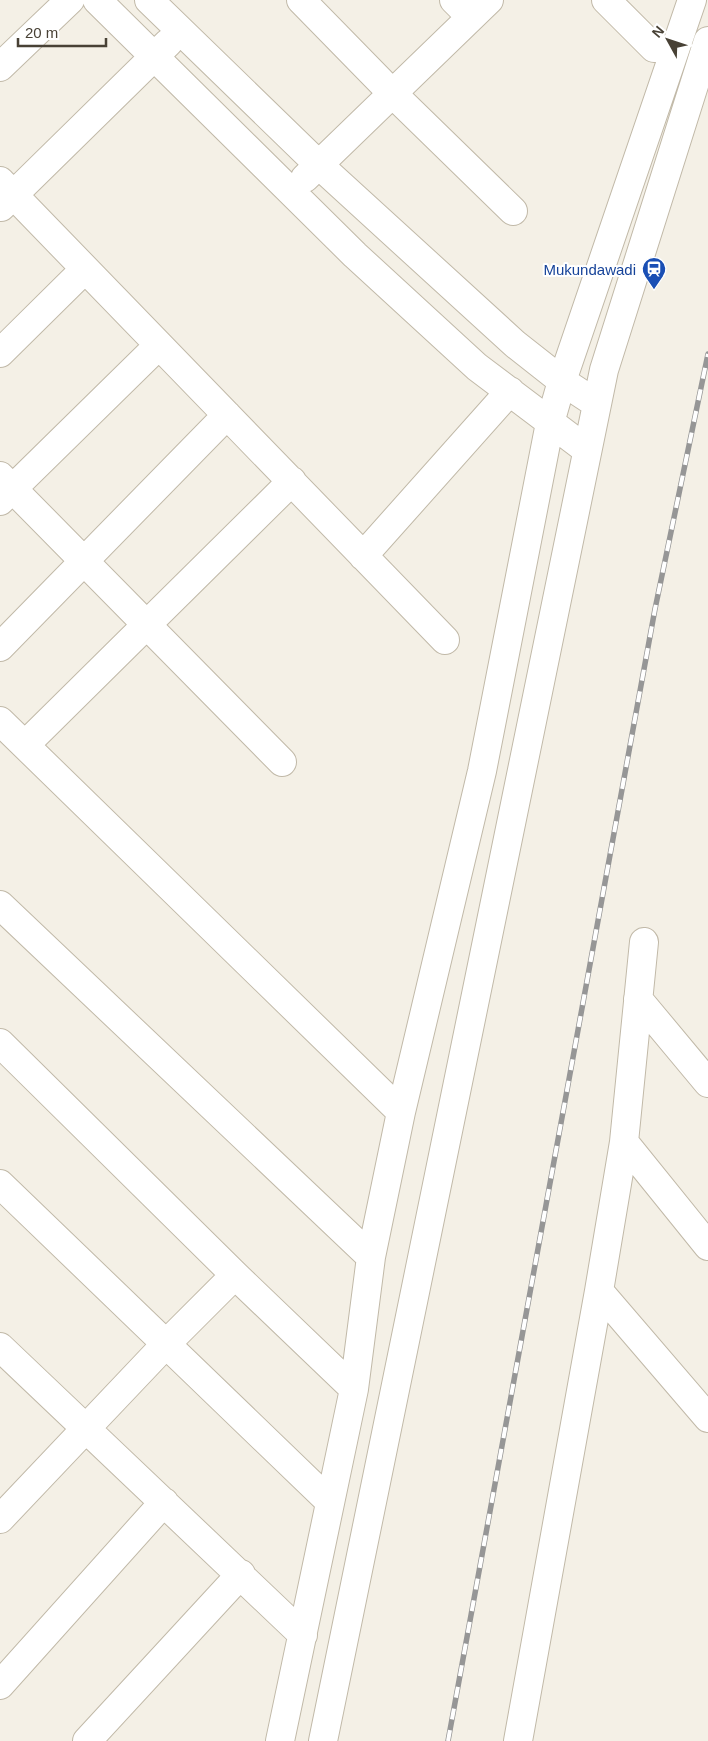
<svg xmlns="http://www.w3.org/2000/svg" width="708" height="1741" font-family="Helvetica,sans-serif">
  <rect width="100%" height="100%" fill="#f4f0e6"/>
  <g fill="none" stroke-linecap="round" stroke-linejoin="round">
    <g stroke="#c1b9a8" stroke-width="30">
      <path id="minor" d="M 97,0 L 355,255 L 477,367 L 587,450
        M 149,0 L 319,165 L 515,344 L 562,381 L 597,404
        M 301,0 L 392,93 L 513,211
        M 454,0 L 471,17
        M 606,0 L 654,48
        M 0,67 L 70,0
        M 305,178 L 489,0
        M 0,181 L 445,640
        M 1,207 L 168,43
        M 0,353 L 85,269
        M 0,476 L 282,762
        M 0,501 L 159,345
        M 363,556 L 510,391
        M 0,647 L 227,415
        M 0,721 L 401,1112
        M 25,745 L 292,481
        M 0,905 L 371,1257
        M 638,999 L 708,1083
        M 0,1043 L 235,1275 L 354,1389
        M 624,1142 L 708,1246
        M 0,1184 L 330,1502
        M 599,1291 L 708,1418
        M 0,1347 L 303,1635
        M 0,1519 L 166,1344 L 235,1275
        M 0,1685 L 164,1502
        M 87,1741 L 241,1574
        M 280,1741 L 354,1389 L 371,1257 L 401,1112 L 482,771 L 550,423 L 562,381 L 692,0
        M 323,1741 L 604,370 L 708,41
        M 518,1741 L 599,1291 L 624,1142 L 644,942"/>
    </g>
    <use href="#minor" stroke="#fff" stroke-width="28"/>
    <g stroke="#969696" stroke-width="5.5">
      <path id="rail" d="M 448,1741 L 655,609 L 708,354"/>
    </g>
    <use href="#rail" stroke="#fff" stroke-width="4" stroke-dasharray="11" stroke-linecap="butt"/>
  </g>
  <defs>
    <g id="station-pin" transform="scale(1.25)"><path d="M0 17L-7.5 6A9.5 9.5 0 1 1 7.5 6Z" fill="#1a4fb4" stroke="#fff"/><path d="M-3-6H3Q5-6 5-4V2Q5 4 3 4L4.5 6H3L1.5 4h-3L-3 6H-4.5L-3 4Q-5 4-5 2V-4Q-5-6-3-6ZM-3.5-4v3h7v-3ZM-3.5 1v1.5H-2V1ZM2 1v1.5H3.5V1Z" fill="#fff"/></g>
  </defs>
  <g fill-rule="evenodd">
    <use href="#station-pin" x="654" y="269"/>
  </g>
  <g text-anchor="middle" dominant-baseline="central" stroke-width="4" stroke-linejoin="round" paint-order="stroke">
    <g font-size="15" fill="#164399" stroke="#fff" text-anchor="end">
      <text x="636" y="269">Mukundawadi</text>
    </g>
  </g>
  <g transform="translate(668 40) rotate(310)" stroke="#ffffff" stroke-width="4" paint-order="stroke">
  <path d="M0-4L9 19L0 12L-9 19Z" fill="#484135"/>
  <text y="-8" font-size="14" font-weight="bold" text-anchor="middle" fill="#484135">N</text>
  </g>
  <path d="M18 38v8h88v-8" fill="none" stroke="#484135" stroke-width="2.5"/>
  <text x="25" y="38" font-size="15" fill="#484135" stroke="#ffffff" stroke-width="4" paint-order="stroke">20 m</text>
</svg>
